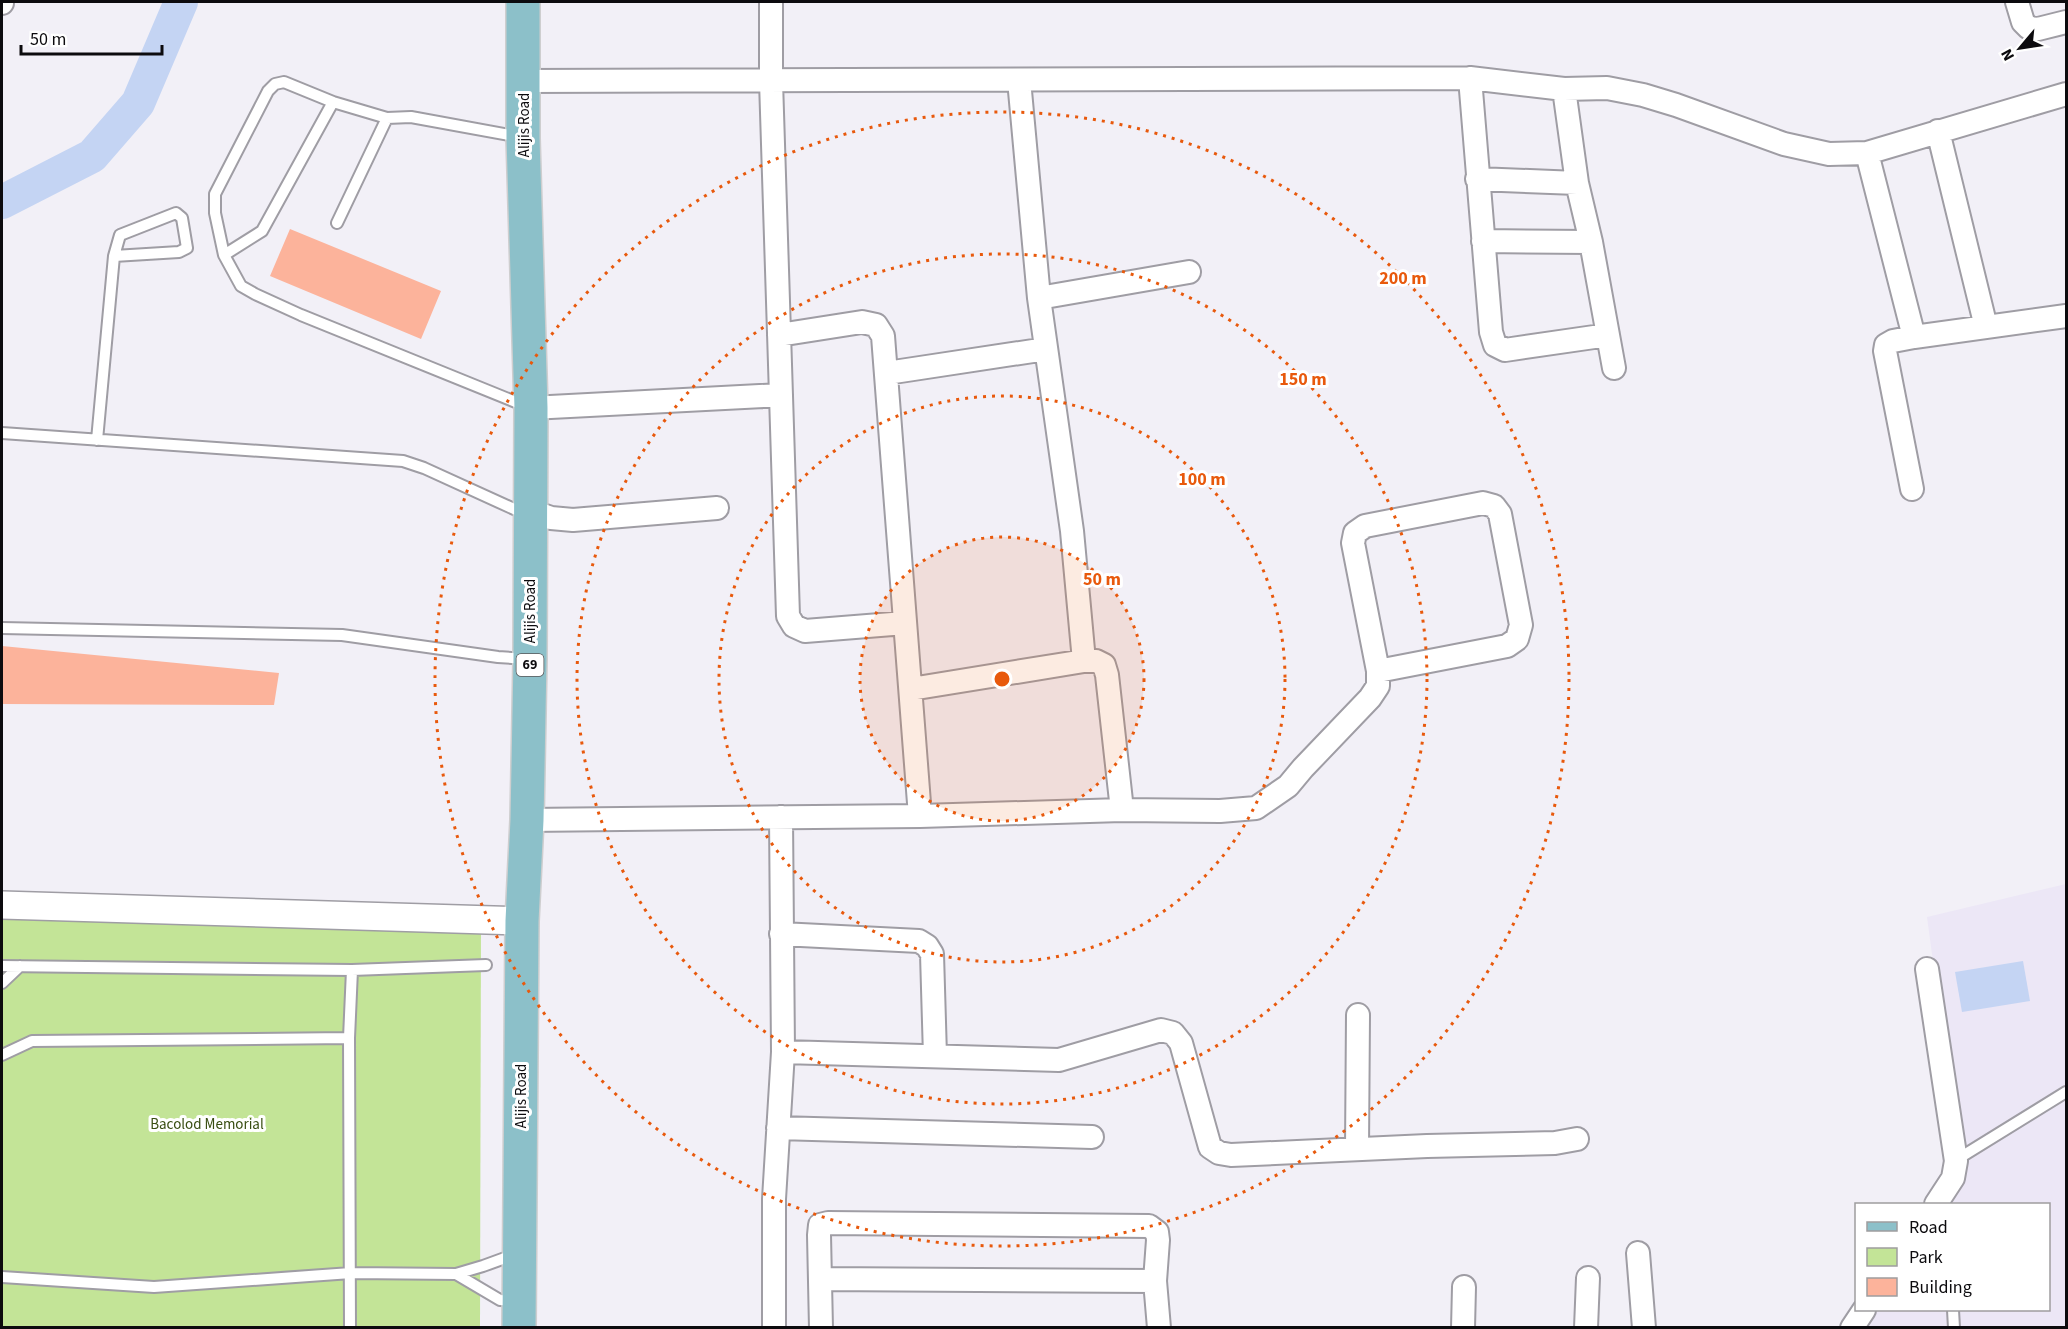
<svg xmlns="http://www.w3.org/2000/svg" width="2068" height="1329" font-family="'Source Sans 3',sans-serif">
  <rect width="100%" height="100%" fill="#f2f0f7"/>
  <path fill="#ece7f6" d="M 2066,884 L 2066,1327 L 1840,1328 L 1857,1310 L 2048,1310 L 2048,1204 L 1945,1204 L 1956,1132 L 1927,917 Z"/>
  <path fill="#c3e497" d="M 2,914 L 481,926 L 480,1327 L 2,1328 Z"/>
  <path fill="#c4d4f3" d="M 2023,961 L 2030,1001 L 1962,1012 L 1955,972 Z"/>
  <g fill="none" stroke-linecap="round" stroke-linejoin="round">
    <path stroke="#c4d4f3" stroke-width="34" d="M 2,202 L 92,156 L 138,103 L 181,2"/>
  </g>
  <path fill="#fcb39b" d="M 290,229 L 441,291 L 421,339 L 270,276 Z
    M 2,646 L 279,673 L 274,705 L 2,704 Z"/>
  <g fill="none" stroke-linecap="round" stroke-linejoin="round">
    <g stroke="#9f9da4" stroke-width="14">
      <path id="service" d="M 333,102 L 387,118 L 411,117 L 520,137
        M 337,223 L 387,118
        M 224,255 L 215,213 L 215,194 L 268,91 L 275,84 L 284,82 L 333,102 L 262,231 L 224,255 L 241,286 L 255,294 L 301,315 L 528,407
        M 2,433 L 403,461 L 424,468 L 525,514
        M 97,440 L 114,256 L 120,235 L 176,213 L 182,218 L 187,248 L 179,252 L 114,256
        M 2,628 L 342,635 L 498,657 L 527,659
        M 2,966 L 352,970 L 486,965
        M 2,983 L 20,966
        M 2,1055 L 32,1041 L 349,1038
        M 1956,1160 L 2066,1092
        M 456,1274 L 500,1300 L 517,1301
        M 2,1277 L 154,1287 L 351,1273 L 456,1274 L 483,1266 L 516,1254
        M 1953,1310 L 1954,1328
        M 350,1328 L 349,1038 L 352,970"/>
    </g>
    <g stroke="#9f9da4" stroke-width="26">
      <path id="minor" d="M 771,2 L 771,81 L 788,616 L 794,626 L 805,631 L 905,623
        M 2017,2 L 2023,22 L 2029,28 L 2038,29 L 2066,22
        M 2,3 L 2,2
        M 1470,78 L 1491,332 L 1495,345 L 1505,350 L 1608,335
        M 1019,80 L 1039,298 L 1072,531 L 1084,661
        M 524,81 L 1470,78 L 1564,89 L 1577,183 L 1591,242 L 1614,368
        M 1564,89 L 1607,88 L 1643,95 L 1676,105 L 1784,144 L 1829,154 L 1867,153 L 2066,94
        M 1938,131 L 1986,327
        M 1867,153 L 1914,337
        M 1477,179 L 1577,183
        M 1483,241 L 1591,242
        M 1039,298 L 1189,272
        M 779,335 L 862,322 L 876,325 L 883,336 L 920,816
        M 887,373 L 1046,349
        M 531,408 L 781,395
        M 1912,489 L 1885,351 L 1886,345 L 1893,341 L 1914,337 L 2066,316
        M 531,511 L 551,518 L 573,520 L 717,508
        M 911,689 L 1084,661 L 1096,661 L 1104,665 L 1107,675 L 1122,810
        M 527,820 L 920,816 L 1122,810 L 1220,811 L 1256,808 L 1288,786 L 1303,768 L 1370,698 L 1378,686 L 1378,671 L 1353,543 L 1355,533 L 1365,526 L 1483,503 L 1494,506 L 1500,514 L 1521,625 L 1517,639 L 1507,646 L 1378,671
        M 781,934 L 919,941 L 927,946 L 932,954 L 935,1056
        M 1927,969 L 1956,1161 L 1953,1178 L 1936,1204
        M 783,1052 L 1059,1060 L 1161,1030 L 1173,1033 L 1181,1043 L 1210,1147 L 1219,1153 L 1231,1155 L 1427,1146 L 1555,1143 L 1577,1139
        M 778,1128 L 1092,1137
        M 1357,1149 L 1358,1015
        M 1638,1253 L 1644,1328
        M 820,1279 L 1155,1281
        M 774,1328 L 774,1199 L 783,1052 L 781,817
        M 821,1328 L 819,1235 L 820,1225 L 828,1223 L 1149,1226 L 1157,1232 L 1158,1240 L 1155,1281 L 1159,1328
        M 1463,1328 L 1464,1287
        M 1586,1328 L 1588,1278
        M 1852,1328 L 1864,1310"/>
    </g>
    <g stroke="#9f9da4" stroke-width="30">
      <path id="tertiary" d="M 2,905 L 522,921"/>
    </g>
    <g stroke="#cececf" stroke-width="36">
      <path id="primary" d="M 519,1328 L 522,921 L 527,820 L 530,659 L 531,408 L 523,138 L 523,2"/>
    </g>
    <use href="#service" stroke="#fff" stroke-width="10"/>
    <use href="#minor" stroke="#fff" stroke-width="22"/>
    <use href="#tertiary" stroke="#fff" stroke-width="27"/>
    <use href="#primary" stroke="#8cc0c9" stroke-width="33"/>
  </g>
  <circle cx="1002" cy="679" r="142" fill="#e8590c" fill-opacity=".12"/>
  <g fill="none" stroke="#e8590c" stroke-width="3" stroke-dasharray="3 6">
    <circle cx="1002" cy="679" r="142"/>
    <circle cx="1002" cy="679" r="283"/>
    <circle cx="1002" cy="679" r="425"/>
    <circle cx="1002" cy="679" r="567"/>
  </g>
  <g text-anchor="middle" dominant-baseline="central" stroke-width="6" stroke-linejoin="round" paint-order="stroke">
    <rect fill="#fff" stroke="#555456" stroke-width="1.5" x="516.5" y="654" width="27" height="22" rx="4.5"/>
    <g font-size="14" font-weight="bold" fill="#0c0b0e">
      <text x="530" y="665">69</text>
    </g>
    <g font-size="15" fill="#0c0b0e" stroke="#fff">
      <text transform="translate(524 125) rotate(-90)">Alijis Road</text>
      <text transform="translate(530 611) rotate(-90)">Alijis Road</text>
      <text transform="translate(521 1096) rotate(-90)">Alijis Road</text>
    </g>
    <g font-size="15" fill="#384d11" stroke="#fff">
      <text x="207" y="1124">Bacolod Memorial</text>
    </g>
  </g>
  <circle cx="1002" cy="679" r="9" fill="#e8590c" stroke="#fff" stroke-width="3"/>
  <g font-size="18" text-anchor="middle" font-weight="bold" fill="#e8590c" stroke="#fff" stroke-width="6" stroke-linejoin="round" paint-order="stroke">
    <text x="1403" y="284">200 m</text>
    <text x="1303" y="385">150 m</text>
    <text x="1202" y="485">100 m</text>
    <text x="1102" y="585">50 m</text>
  </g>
  <rect width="2068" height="1329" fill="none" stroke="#0c0b0e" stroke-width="6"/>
  <rect x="1855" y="1203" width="195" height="108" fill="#ffffff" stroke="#9e9d9f" stroke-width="1.5"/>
  <rect x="1867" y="1222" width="30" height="9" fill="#8cc0c9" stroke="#9e9d9f" stroke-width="1.5"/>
  <text x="1909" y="1233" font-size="18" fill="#0c0b0e">Road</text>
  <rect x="1867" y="1248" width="30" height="18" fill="#c3e497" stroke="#9e9d9f" stroke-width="1.5"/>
  <text x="1909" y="1263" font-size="18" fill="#0c0b0e">Park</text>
  <rect x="1867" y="1278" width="30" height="18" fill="#fcb39b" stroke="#9e9d9f" stroke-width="1.5"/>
  <text x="1909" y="1293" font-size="18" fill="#0c0b0e">Building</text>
  <g transform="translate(2020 48) rotate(241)" stroke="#ffffff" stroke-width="4.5" paint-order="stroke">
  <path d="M0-4.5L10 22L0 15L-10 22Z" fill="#0c0b0e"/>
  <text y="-9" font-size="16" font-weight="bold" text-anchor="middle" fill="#0c0b0e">N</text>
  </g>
  <path d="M21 45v9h141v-9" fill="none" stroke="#0c0b0e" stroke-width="3"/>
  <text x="30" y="45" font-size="18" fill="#0c0b0e" stroke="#ffffff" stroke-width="4.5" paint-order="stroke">50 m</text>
</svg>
